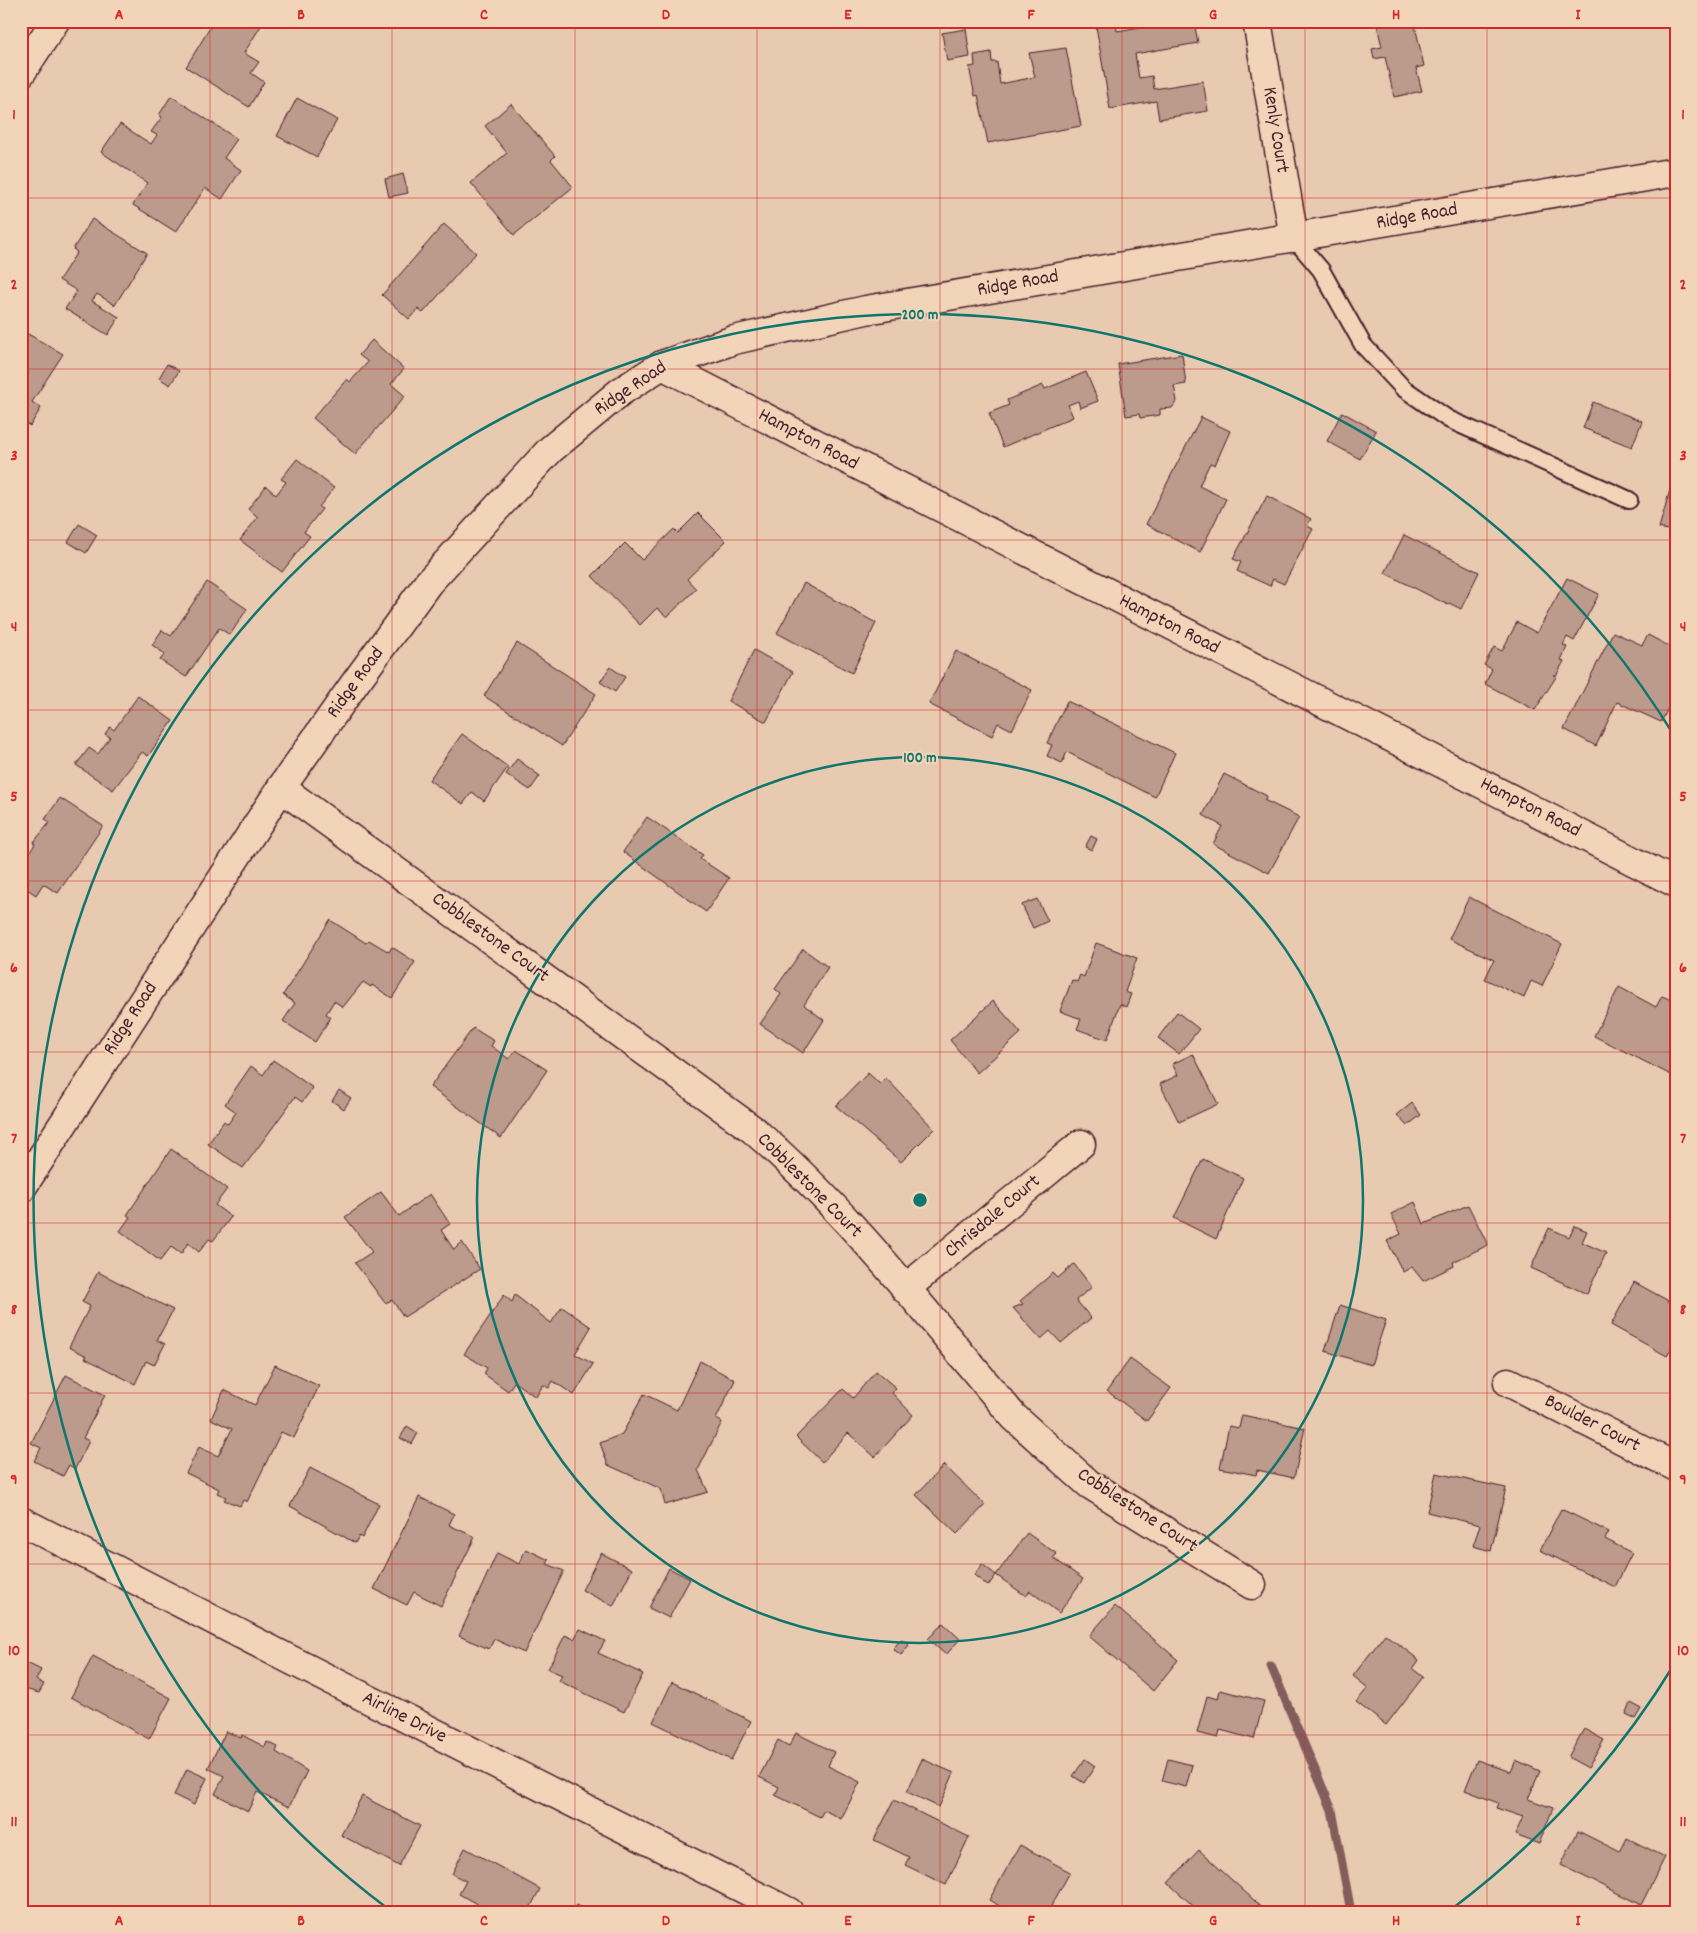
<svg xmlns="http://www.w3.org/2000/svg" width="1697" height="1933" font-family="Dekko,sans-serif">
  <rect width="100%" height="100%" fill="#e8cab1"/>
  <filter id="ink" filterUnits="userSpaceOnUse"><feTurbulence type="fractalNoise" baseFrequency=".02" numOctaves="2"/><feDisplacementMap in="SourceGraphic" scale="10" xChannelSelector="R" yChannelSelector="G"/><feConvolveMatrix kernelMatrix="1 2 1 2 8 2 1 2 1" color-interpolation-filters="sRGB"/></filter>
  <g filter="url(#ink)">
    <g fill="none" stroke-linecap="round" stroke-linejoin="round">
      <path stroke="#835d5b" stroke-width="9" d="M 1271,1666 L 1332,1810 L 1351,1912"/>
    </g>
    <path fill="#bc9a8c" stroke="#4a1f2b" d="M 214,21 L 264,21 L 244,53 L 259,62 L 251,73 L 264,82 L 249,107 L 186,67 Z
      M 1163,21 L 1194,21 L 1198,43 L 1135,54 L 1139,78 L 1152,76 L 1154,89 L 1203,81 L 1208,111 L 1159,119 L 1156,101 L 1110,109 L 1096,26 L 1116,22 L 1117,31 L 1164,23 Z
      M 1376,21 L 1414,21 L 1424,66 L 1416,68 L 1422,91 L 1394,97 L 1385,57 L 1374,59 L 1372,49 L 1382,47 Z
      M 966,29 L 970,57 L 947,61 L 942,33 Z
      M 1066,48 L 1081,126 L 988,143 L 978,95 L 975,96 L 969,67 L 975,66 L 974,55 L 991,52 L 992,62 L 997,62 L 1000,84 L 1035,77 L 1029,53 Z
      M 171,96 L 237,139 L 224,158 L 241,170 L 222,199 L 205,188 L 176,232 L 133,205 L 147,183 L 101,152 L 120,124 L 151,144 L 157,135 L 151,132 L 162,117 L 159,115 Z
      M 297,98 L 337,120 L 317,157 L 277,136 Z
      M 511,104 L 555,156 L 551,160 L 573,187 L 514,235 L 471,183 L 507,153 L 485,126 Z
      M 403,174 L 408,193 L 389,197 L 385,179 Z
      M 92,219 L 147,253 L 115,305 L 97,294 L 92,301 L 119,317 L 108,335 L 65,309 L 77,291 L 59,280 L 77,252 L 73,249 Z
      M 444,224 L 476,253 L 423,313 L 418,309 L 409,319 L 382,295 Z
      M 21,330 L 63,354 L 32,402 L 41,408 L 30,426 L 21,420 Z
      M 372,340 L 404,369 L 391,384 L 405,396 L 355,454 L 313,418 L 347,379 L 350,382 L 368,362 L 359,355 Z
      M 1182,354 L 1186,384 L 1174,386 L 1177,401 L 1172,408 L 1160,409 L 1160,415 L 1140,418 L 1139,414 L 1126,416 L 1118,364 Z
      M 167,364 L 179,371 L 170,385 L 159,378 Z
      M 1086,372 L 1098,401 L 1080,408 L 1078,401 L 1068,405 L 1073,417 L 1003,447 L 989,413 L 1009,405 L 1007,400 L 1043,385 L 1045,389 Z
      M 1593,402 L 1642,421 L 1632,447 L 1583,428 Z
      M 1342,412 L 1376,431 L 1360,459 L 1327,441 Z
      M 1201,417 L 1230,431 L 1215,465 L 1210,463 L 1199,486 L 1226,499 L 1200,552 L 1146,524 Z
      M 297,459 L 334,488 L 319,507 L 322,509 L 304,532 L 310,536 L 282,572 L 240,540 L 258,517 L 248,509 L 266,486 L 276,495 L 286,482 L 281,479 Z
      M 1674,476 L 1676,476 L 1676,532 L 1659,528 Z
      M 1267,496 L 1311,519 L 1307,526 L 1313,529 L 1284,584 L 1273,579 L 1270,586 L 1237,571 L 1241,562 L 1233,559 Z
      M 698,513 L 726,541 L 687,579 L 696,589 L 667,617 L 657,608 L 640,625 L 592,576 L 625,543 L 642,560 L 674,529 L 678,533 Z
      M 79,524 L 97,535 L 86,553 L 68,542 Z
      M 1404,535 L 1479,572 L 1461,609 L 1449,603 L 1448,605 L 1385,573 Z
      M 1567,578 L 1599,594 L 1574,641 L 1567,637 L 1563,645 L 1567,647 L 1561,660 L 1564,661 L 1556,676 L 1554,674 L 1556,677 L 1535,710 L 1485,684 L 1492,669 L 1484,665 L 1494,647 L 1502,651 L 1517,622 L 1537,633 Z
      M 207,582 L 247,609 L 230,635 L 219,628 L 186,677 L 160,660 L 165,654 L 152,645 L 162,630 L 171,636 Z
      M 804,583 L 876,623 L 852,673 L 777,633 Z
      M 1613,632 L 1642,645 L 1648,635 L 1676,650 L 1676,693 L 1661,722 L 1617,702 L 1596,746 L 1564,729 Z
      M 517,643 L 596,694 L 562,746 L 484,696 Z
      M 754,650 L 793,672 L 766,722 L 728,701 Z
      M 956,651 L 1032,690 L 1012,730 L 998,723 L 992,736 L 929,704 Z
      M 610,667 L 625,677 L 615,692 L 600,682 Z
      M 138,696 L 173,721 L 148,756 L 142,752 L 113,790 L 76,765 L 89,748 L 98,754 L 110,737 L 105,734 L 110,727 L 114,730 Z
      M 1067,701 L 1175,753 L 1155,797 L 1067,752 L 1062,763 L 1047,756 L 1052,745 L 1047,743 Z
      M 462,734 L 508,767 L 484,801 L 472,792 L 463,804 L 429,780 Z
      M 517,759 L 540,776 L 530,790 L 506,774 Z
      M 1224,774 L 1267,796 L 1264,800 L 1299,817 L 1269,873 L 1213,844 L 1222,826 L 1203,815 Z
      M 60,798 L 103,826 L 58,893 L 43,884 L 36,895 L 21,885 L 21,866 L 35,844 L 33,843 L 50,822 L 45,819 Z
      M 647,817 L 703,855 L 700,859 L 729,878 L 706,912 L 623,852 Z
      M 1091,836 L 1097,839 L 1092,850 L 1085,847 Z
      M 1469,897 L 1562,944 L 1542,986 L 1531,981 L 1524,998 L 1485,979 L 1494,960 L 1449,939 Z
      M 1037,899 L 1048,921 L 1033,928 L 1022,905 Z
      M 330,920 L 366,943 L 369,940 L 389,952 L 392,947 L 415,962 L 392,998 L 372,985 L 371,987 L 363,982 L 343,1007 L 334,1001 L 326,1014 L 331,1017 L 315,1042 L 283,1021 L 295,1003 L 283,995 Z
      M 1096,943 L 1137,958 L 1125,992 L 1131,994 L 1126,1007 L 1120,1004 L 1107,1040 L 1077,1029 L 1081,1019 L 1060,1011 L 1072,980 L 1077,982 L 1080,975 L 1084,977 Z
      M 803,949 L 828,967 L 804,1005 L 824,1020 L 803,1053 L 760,1024 L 781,994 L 775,989 Z
      M 1619,987 L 1656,1007 L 1662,996 L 1676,1002 L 1675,1077 L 1594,1036 Z
      M 993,1001 L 1021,1033 L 977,1073 L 950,1040 Z
      M 1177,1012 L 1199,1029 L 1179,1054 L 1158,1038 Z
      M 473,1028 L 494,1041 L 491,1046 L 509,1059 L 516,1050 L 547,1070 L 501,1138 L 430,1087 Z
      M 1193,1054 L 1218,1104 L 1179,1122 L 1160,1084 L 1178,1075 L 1172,1064 Z
      M 273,1060 L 313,1088 L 302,1102 L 295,1097 L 243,1168 L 208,1144 L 224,1121 L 228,1124 L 236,1112 L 225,1104 L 251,1066 L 263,1075 Z
      M 868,1073 L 880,1084 L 886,1078 L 934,1129 L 901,1162 L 836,1106 Z
      M 339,1090 L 351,1098 L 344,1109 L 332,1101 Z
      M 1412,1103 L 1421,1115 L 1407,1126 L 1397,1115 Z
      M 171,1149 L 227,1189 L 215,1205 L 231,1217 L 213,1241 L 209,1239 L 199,1252 L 188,1243 L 181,1254 L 171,1247 L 160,1261 L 120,1231 L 130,1217 L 127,1215 Z
      M 1203,1159 L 1243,1178 L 1216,1239 L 1174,1218 Z
      M 381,1192 L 399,1216 L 430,1194 L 450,1224 L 441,1230 L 454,1250 L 462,1242 L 480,1269 L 404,1317 L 392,1300 L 385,1303 L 355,1263 L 372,1252 L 345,1217 Z
      M 1415,1202 L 1424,1224 L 1468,1205 L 1488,1245 L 1453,1262 L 1454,1266 L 1423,1281 L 1412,1267 L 1403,1272 L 1387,1241 L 1401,1234 L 1391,1214 Z
      M 1575,1226 L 1587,1231 L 1582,1242 L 1606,1253 L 1587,1294 L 1531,1268 L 1549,1228 L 1569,1237 Z
      M 1074,1264 L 1092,1287 L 1076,1300 L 1091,1318 L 1061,1343 L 1050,1331 L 1041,1339 L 1013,1308 L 1023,1304 L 1020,1301 L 1053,1273 L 1058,1278 Z
      M 98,1272 L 173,1310 L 157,1340 L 165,1344 L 154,1365 L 146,1361 L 135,1384 L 85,1358 L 87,1356 L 69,1347 L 90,1306 L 82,1302 Z
      M 1634,1282 L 1676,1305 L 1676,1341 L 1667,1356 L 1611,1325 Z
      M 504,1295 L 512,1302 L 515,1295 L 551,1323 L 562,1307 L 591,1327 L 575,1354 L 593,1364 L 574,1395 L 553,1381 L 549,1388 L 543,1385 L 536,1397 L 514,1382 L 508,1391 L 484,1374 L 487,1368 L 464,1354 Z
      M 1340,1305 L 1386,1320 L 1371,1365 L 1325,1351 Z
      M 1130,1359 L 1171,1388 L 1147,1421 L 1107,1391 Z
      M 700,1361 L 735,1380 L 716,1419 L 722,1422 L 698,1470 L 708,1492 L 665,1505 L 661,1489 L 608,1465 L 600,1443 L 622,1434 L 644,1394 L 677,1410 Z
      M 275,1365 L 319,1386 L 294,1438 L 281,1432 L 247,1502 L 243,1500 L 240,1506 L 224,1500 L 226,1497 L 217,1493 L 219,1489 L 186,1473 L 199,1447 L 218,1456 L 232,1429 L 211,1419 L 224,1390 L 255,1405 Z
      M 876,1371 L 896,1388 L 892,1393 L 913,1415 L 875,1457 L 848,1433 L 822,1462 L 796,1437 L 843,1389 L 853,1398 Z
      M 66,1375 L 105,1395 L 83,1438 L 89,1441 L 75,1469 L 69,1465 L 63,1476 L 34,1461 L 41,1448 L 31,1443 Z
      M 1242,1415 L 1305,1428 L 1294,1478 L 1257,1470 L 1256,1475 L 1220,1468 L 1229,1426 L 1239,1428 Z
      M 407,1426 L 418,1433 L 412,1444 L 400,1438 Z
      M 944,1465 L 985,1505 L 957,1534 L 916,1495 Z
      M 310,1468 L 379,1504 L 362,1538 L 359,1536 L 355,1543 L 290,1506 Z
      M 1436,1473 L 1506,1488 L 1491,1551 L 1473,1546 L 1480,1525 L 1427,1512 Z
      M 419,1497 L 454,1514 L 449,1525 L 475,1537 L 441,1606 L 414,1592 L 407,1605 L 374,1589 Z
      M 1561,1509 L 1609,1532 L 1605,1539 L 1632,1553 L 1615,1587 L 1540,1550 Z
      M 1027,1533 L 1057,1554 L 1053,1558 L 1083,1579 L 1059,1613 L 1030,1591 L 1026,1596 L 996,1575 Z
      M 526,1549 L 549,1560 L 547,1564 L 564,1571 L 524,1653 L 494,1639 L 489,1649 L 459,1636 L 497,1553 L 519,1564 Z
      M 601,1553 L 632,1569 L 613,1606 L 582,1590 Z
      M 982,1564 L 996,1575 L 988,1586 L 974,1575 Z
      M 669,1568 L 690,1579 L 669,1618 L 649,1608 Z
      M 1115,1606 L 1178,1660 L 1153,1691 L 1089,1636 Z
      M 943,1623 L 960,1639 L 946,1655 L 928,1639 Z
      M 580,1629 L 605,1641 L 598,1653 L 643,1674 L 624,1712 L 559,1681 L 562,1675 L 548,1669 L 565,1635 L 574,1639 Z
      M 1385,1634 L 1419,1660 L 1413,1669 L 1423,1677 L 1386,1725 L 1356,1702 L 1368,1688 L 1353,1676 Z
      M 901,1639 L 909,1645 L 901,1655 L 893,1649 Z
      M 93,1656 L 171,1698 L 149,1739 L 71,1697 Z
      M 21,1660 L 41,1670 L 36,1680 L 44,1684 L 39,1693 L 21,1688 Z
      M 672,1682 L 751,1721 L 731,1760 L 653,1722 Z
      M 1220,1690 L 1264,1701 L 1254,1739 L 1220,1730 L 1218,1738 L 1197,1733 L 1207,1696 L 1218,1699 Z
      M 1631,1703 L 1642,1709 L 1636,1719 L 1626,1714 Z
      M 1584,1729 L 1604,1740 L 1588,1768 L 1568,1757 Z
      M 226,1731 L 241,1738 L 242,1735 L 265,1747 L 267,1742 L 278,1747 L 276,1752 L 307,1771 L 289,1807 L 257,1792 L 248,1811 L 215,1794 L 224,1776 L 208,1768 Z
      M 796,1733 L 834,1752 L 828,1766 L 860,1782 L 841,1819 L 824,1810 L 820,1817 L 775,1795 L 779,1787 L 759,1777 L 778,1740 L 789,1746 Z
      M 922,1759 L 954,1773 L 939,1807 L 907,1792 Z
      M 1085,1759 L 1095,1766 L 1084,1783 L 1073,1776 Z
      M 1168,1759 L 1192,1765 L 1186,1787 L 1162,1781 Z
      M 1477,1760 L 1511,1772 L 1516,1760 L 1540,1771 L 1528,1799 L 1553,1808 L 1539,1844 L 1515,1835 L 1523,1817 L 1496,1808 L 1498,1803 L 1465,1790 Z
      M 187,1769 L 207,1778 L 194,1805 L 174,1795 Z
      M 362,1796 L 420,1826 L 399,1866 L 341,1835 Z
      M 894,1800 L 969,1837 L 946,1885 L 905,1865 L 909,1857 L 874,1840 Z
      M 1578,1831 L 1620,1852 L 1627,1838 L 1665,1857 L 1641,1905 L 1561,1865 Z
      M 1020,1845 L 1070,1872 L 1048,1912 L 1010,1912 L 989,1900 Z
      M 465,1848 L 540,1889 L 528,1912 L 491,1912 L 459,1894 L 466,1881 L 452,1874 Z
      M 1199,1850 L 1267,1912 L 1200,1912 L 1168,1883 Z
      M 576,1905 L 589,1912 L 572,1912 Z"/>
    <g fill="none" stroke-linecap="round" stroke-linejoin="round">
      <g stroke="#4a1f2b" stroke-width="20">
        <path id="lane" d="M 1294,238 L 1321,270 L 1363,345 L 1403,388 L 1448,419 L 1629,500"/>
      </g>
      <g stroke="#4a1f2b" stroke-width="31">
        <path id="street" d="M 1257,21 L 1294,238
          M 21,73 L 55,21
          M 662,365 L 1676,883
          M 281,788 L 752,1129 C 851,1213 930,1319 1014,1417 L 1089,1484 L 1252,1585
          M 905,1289 L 1081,1144
          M 1508,1382 L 1676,1467
          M 21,1521 L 289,1659 L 789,1912"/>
      </g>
      <g stroke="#4a1f2b" stroke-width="31">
        <path id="secondary" d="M 21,1189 L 281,788 L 355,683 L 428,583 L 550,450 L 620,392 L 662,365 L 734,340 L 866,310 L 1676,172"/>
      </g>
      <use href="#lane" stroke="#f2d5b9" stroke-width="16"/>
      <use href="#street" stroke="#f2d5b9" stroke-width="28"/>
      <use href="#secondary" stroke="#f2d5b9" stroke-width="28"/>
    </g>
  </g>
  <path fill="none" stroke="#d62828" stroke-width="1" stroke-opacity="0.55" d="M 210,21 L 210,1912M 392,21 L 392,1912M 575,21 L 575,1912M 757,21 L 757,1912M 940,21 L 940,1912M 1122,21 L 1122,1912M 1305,21 L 1305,1912M 1487,21 L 1487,1912M 21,198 L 1676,198M 21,369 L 1676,369M 21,540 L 1676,540M 21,710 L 1676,710M 21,881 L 1676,881M 21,1052 L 1676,1052M 21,1223 L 1676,1223M 21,1393 L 1676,1393M 21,1564 L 1676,1564M 21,1735 L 1676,1735"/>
  <g fill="none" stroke="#0f766e" stroke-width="2.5">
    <circle cx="920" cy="1200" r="443"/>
    <path d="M1675 1663A886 886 0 0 1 1453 1908M387 1908A886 886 0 1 1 1675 737"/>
  </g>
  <g text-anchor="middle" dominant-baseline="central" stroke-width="4" stroke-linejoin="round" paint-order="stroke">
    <g font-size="20" fill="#4a1f2b" stroke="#f2d5b9">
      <text transform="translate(1275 130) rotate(81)">Kenly Court</text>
      <text transform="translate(1417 217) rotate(-10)">Ridge Road</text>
      <text transform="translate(1018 284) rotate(-10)">Ridge Road</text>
      <text transform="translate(631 389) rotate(-34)">Ridge Road</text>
      <text transform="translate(808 440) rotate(28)">Hampton Road</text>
      <text transform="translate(1169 625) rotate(27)">Hampton Road</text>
      <text transform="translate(356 683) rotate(-54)">Ridge Road</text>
      <text transform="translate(1530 808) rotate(27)">Hampton Road</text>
      <text transform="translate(490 938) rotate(36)">Cobblestone Court</text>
      <text transform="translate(131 1019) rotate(-57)">Ridge Road</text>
      <text transform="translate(809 1186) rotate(45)">Cobblestone Court</text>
      <text transform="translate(993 1217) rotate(-40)">Chrisdale Court</text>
      <text transform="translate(1592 1424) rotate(27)">Boulder Court</text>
      <text transform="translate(1137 1511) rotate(33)">Cobblestone Court</text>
      <text transform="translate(404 1718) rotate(27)">Airline Drive</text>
    </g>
  </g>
  <circle cx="920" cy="1200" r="8" fill="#0f766e" stroke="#f2d5b9" stroke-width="2.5"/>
  <g font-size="15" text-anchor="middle" font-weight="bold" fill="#0f766e" stroke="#f2d5b9" stroke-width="4" stroke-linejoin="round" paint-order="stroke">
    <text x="920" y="319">200 m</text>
    <text x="920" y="762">100 m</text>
  </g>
  <rect width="1697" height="1933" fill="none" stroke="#f2d5b9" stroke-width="55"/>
  <rect x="28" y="28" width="1642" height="1878" fill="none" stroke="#d62828" stroke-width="2"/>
  <g font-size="16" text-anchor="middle" font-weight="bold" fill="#d62828">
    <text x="119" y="19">A</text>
    <text x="301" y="19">B</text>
    <text x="484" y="19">C</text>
    <text x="666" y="19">D</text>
    <text x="848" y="19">E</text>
    <text x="1031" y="19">F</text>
    <text x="1213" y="19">G</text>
    <text x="1396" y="19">H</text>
    <text x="1578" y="19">I</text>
    <text x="14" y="119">1</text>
    <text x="1683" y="119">1</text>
    <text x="14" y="289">2</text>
    <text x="1683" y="289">2</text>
    <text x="14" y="460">3</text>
    <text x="1683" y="460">3</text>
    <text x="14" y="631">4</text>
    <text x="1683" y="631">4</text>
    <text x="14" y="801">5</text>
    <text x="1683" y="801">5</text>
    <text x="14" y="972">6</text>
    <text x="1683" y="972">6</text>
    <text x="14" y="1143">7</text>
    <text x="1683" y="1143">7</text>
    <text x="14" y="1314">8</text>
    <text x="1683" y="1314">8</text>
    <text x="14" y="1484">9</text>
    <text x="1683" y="1484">9</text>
    <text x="14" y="1655">10</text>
    <text x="1683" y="1655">10</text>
    <text x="14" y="1826">11</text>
    <text x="1683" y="1826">11</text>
    <text x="119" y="1925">A</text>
    <text x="301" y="1925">B</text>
    <text x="484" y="1925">C</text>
    <text x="666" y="1925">D</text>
    <text x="848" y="1925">E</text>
    <text x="1031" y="1925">F</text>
    <text x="1213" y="1925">G</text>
    <text x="1396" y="1925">H</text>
    <text x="1578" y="1925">I</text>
  </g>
</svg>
